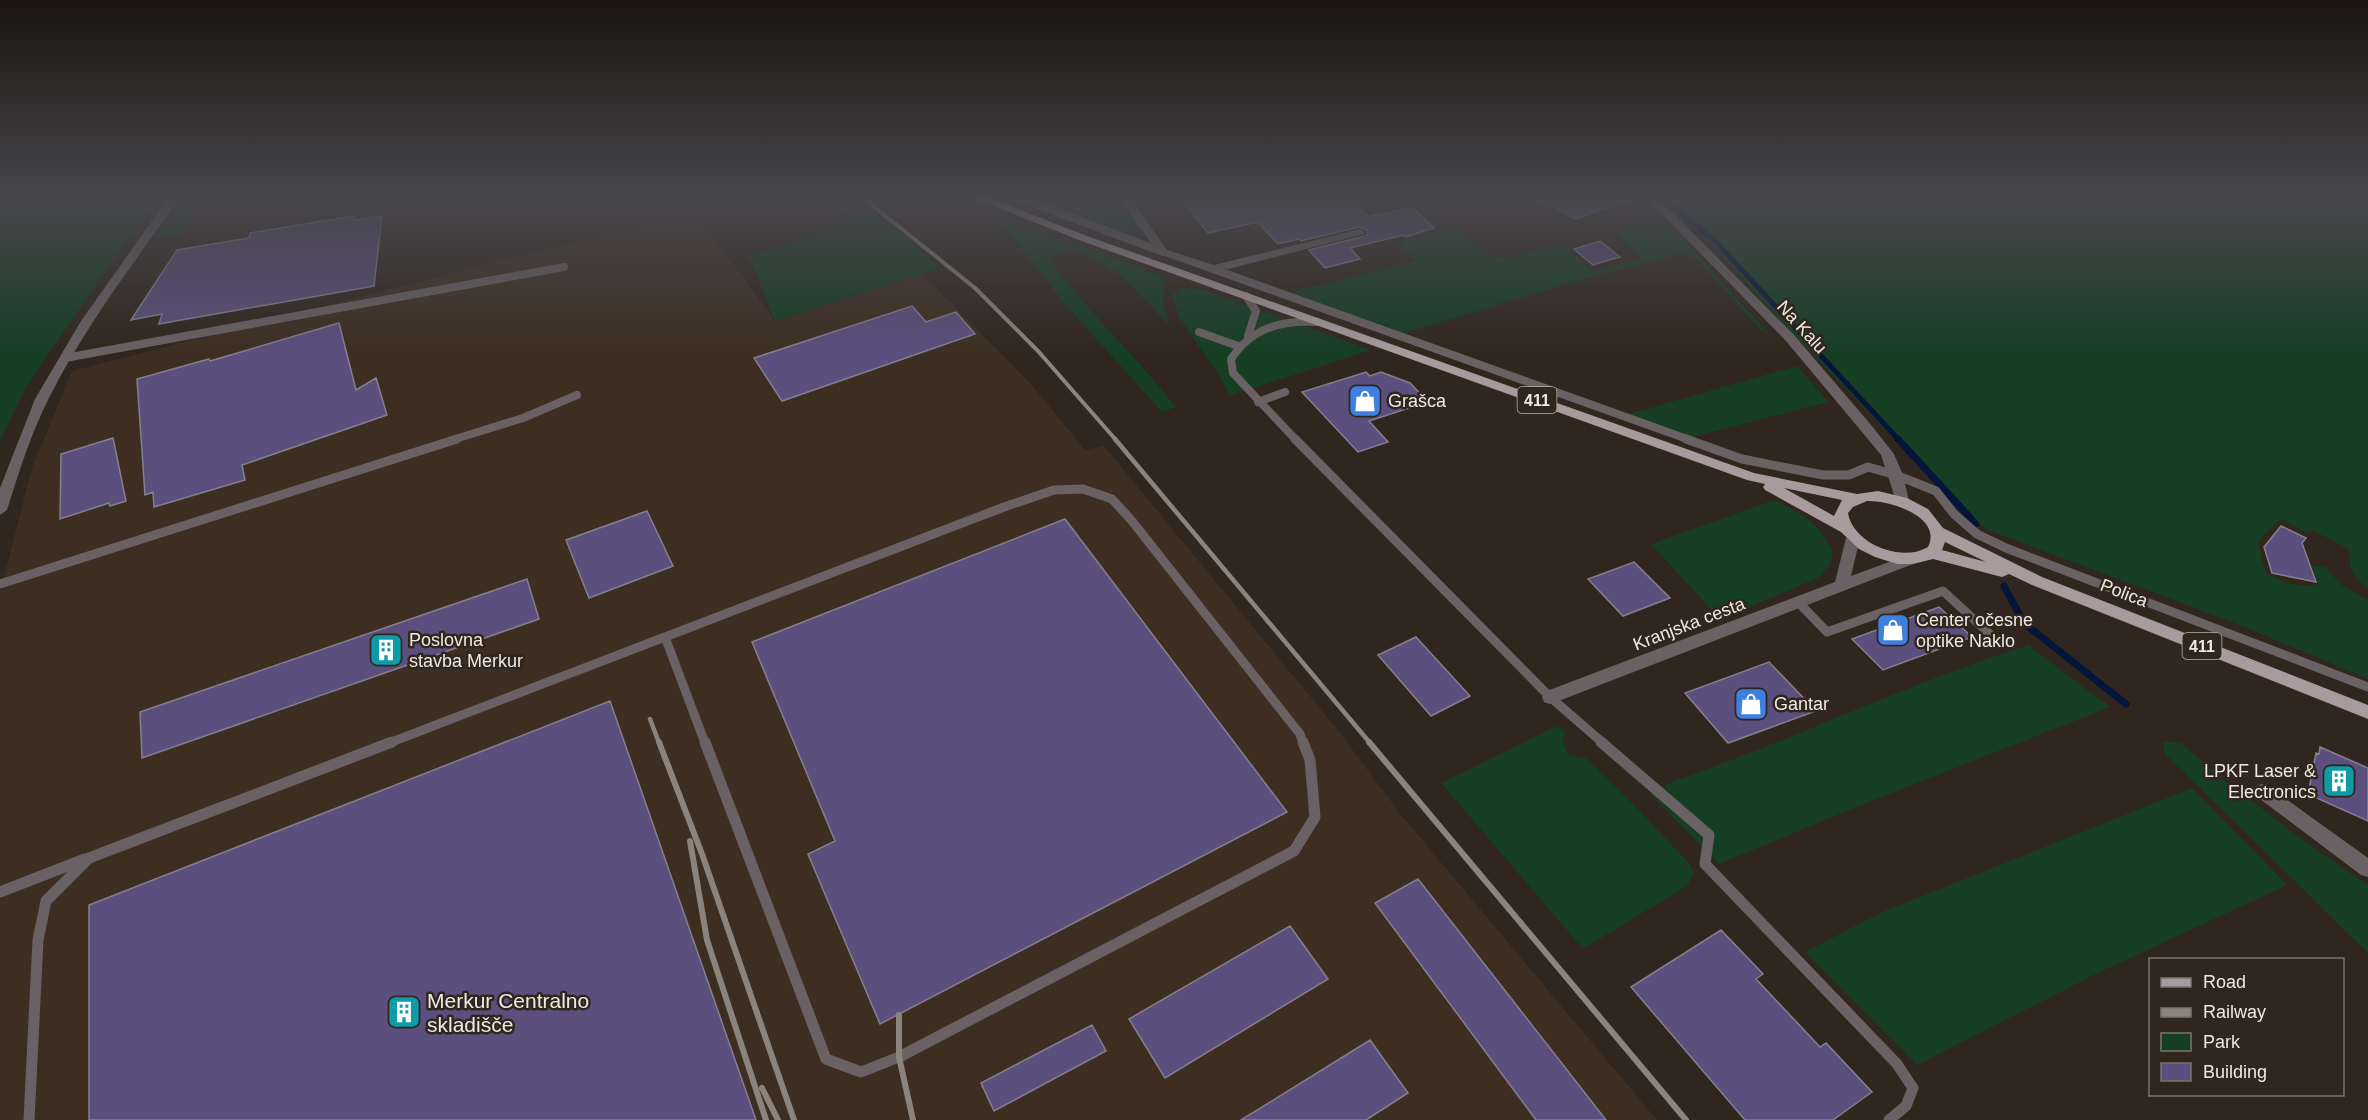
<svg xmlns="http://www.w3.org/2000/svg" width="2368" height="1120" font-family="Helvetica,sans-serif">
  <rect width="100%" height="100%" fill="#30261d"/>
  <path fill="#3e2e21" d="M 373,197 L 450,197 L 402,205 L 381,202 Z
    M 822,197 L 867,197 L 867,198 L 847,215 Z
    M 694,211 L 775,321 L 922,274 L 1032,385 L 1085,450 L 1104,446 L 1337,729 L 1402,816 L 1657,1120 L 0,1120 L 0,592 L 32,468 L 72,371 Z"/>
  <path fill="#163e23" d="M 0,197 L 161,197 L 152,209 L 145,214 L 26,387 L 0,441 Z
    M 195,197 L 193,202 L 232,197 L 263,197 L 190,207 L 182,233 L 155,239 L 184,200 Z
    M 1026,197 C 1066,197 1116,192 1141,229 L 1139,233 L 1121,233 Z
    M 1683,197 L 2368,197 L 2368,588 C 2352,576 2349,569 2349,549 L 2312,530 L 2307,533 L 2280,519 L 2257,542 L 2266,573 C 2283,583 2299,589 2318,584 L 2312,566 L 2325,567 L 2343,586 L 2368,600 L 2368,679 L 2245,627 L 1988,530 L 1960,507 L 1795,336 L 1679,209 Z
    M 863,208 L 889,224 L 940,268 L 775,321 L 749,256 C 790,245 828,232 863,208 Z
    M 998,217 L 1155,273 L 1164,279 L 1163,306 L 1171,327 L 1122,276 L 1077,250 L 1049,258 C 1088,312 1135,355 1176,407 L 1162,412 L 1064,303 Z
    M 1658,219 L 1682,238 L 1770,335 L 1760,329 L 1696,258 L 1682,253 L 1566,284 L 1402,334 L 1287,293 L 1416,261 L 1399,242 L 1453,227 L 1496,259 L 1565,245 L 1592,272 L 1642,259 L 1616,232 Z
    M 1188,288 L 1207,291 L 1371,350 L 1229,396 L 1222,380 L 1179,317 L 1172,295 L 1179,289 Z
    M 1797,366 L 1829,402 L 1693,437 L 1629,414 Z
    M 1774,500 C 1805,515 1817,521 1833,552 L 1829,566 L 1818,578 L 1720,619 L 1651,544 Z
    M 2028,645 L 2110,707 L 1864,804 L 1719,864 L 1650,794 L 1672,782 C 1792,740 1907,684 2028,645 Z
    M 1557,726 L 1565,732 L 1563,744 L 1569,755 L 1586,758 L 1632,803 L 1690,864 L 1694,874 L 1687,886 L 1583,949 L 1441,783 Z
    M 2163,741 L 2181,743 L 2224,780 L 2315,849 L 2368,885 L 2368,953 L 2164,753 Z
    M 2192,788 L 2287,885 L 2098,973 L 1917,1065 L 1805,952 L 1880,913 Z"/>
  <g fill="none" stroke-linecap="round" stroke-linejoin="round">
    <path stroke="#03153a" stroke-width="5" d="M 1662,197 L 1716,242 L 1899,440"/>
    <path stroke="#03153a" stroke-width="7" d="M 1898,439 L 1976,524
      M 2004,586 L 2024,623 L 2126,704"/>
  </g>
  <path fill="#5b4f7e" stroke="#83808f" stroke-width="1.5" d="M 1180,197 L 1350,197 L 1368,217 L 1412,207 L 1434,228 L 1406,237 L 1404,235 L 1350,248 L 1360,259 L 1325,268 L 1309,250 L 1365,236 L 1368,234 L 1367,230 L 1359,227 L 1301,241 L 1299,239 L 1278,244 L 1258,222 L 1208,233 Z
    M 1535,197 L 1629,197 L 1629,200 L 1575,219 Z
    M 354,216 L 354,220 L 382,216 L 374,286 L 159,324 L 162,314 L 131,320 L 177,250 L 249,238 L 250,233 Z
    M 1600,241 L 1620,257 L 1593,265 L 1574,249 Z
    M 912,306 L 926,322 L 956,312 L 975,334 L 782,401 L 754,358 Z
    M 339,323 L 356,390 L 376,378 L 387,415 L 242,465 L 245,480 L 154,507 L 153,492 L 145,495 L 137,379 L 209,359 L 210,361 Z
    M 1366,372 L 1370,376 L 1381,372 L 1410,383 L 1428,402 L 1369,421 L 1388,442 L 1358,452 L 1302,392 Z
    M 113,438 L 126,501 L 110,506 L 109,503 L 60,519 L 61,454 Z
    M 647,511 L 673,566 L 589,598 L 566,540 Z
    M 1065,519 L 1287,812 L 880,1024 L 808,854 L 835,841 L 752,642 Z
    M 2281,526 L 2306,538 L 2302,543 L 2316,582 L 2272,573 L 2264,547 Z
    M 1634,562 L 1670,598 L 1623,616 L 1588,579 Z
    M 527,579 L 539,619 L 142,758 L 140,712 Z
    M 1939,607 L 1972,637 L 1883,670 L 1852,639 Z
    M 1416,637 L 1470,696 L 1431,716 L 1378,655 Z
    M 1769,662 L 1816,711 L 1728,743 L 1685,693 Z
    M 610,701 L 756,1120 L 89,1120 L 89,905 Z
    M 2320,747 L 2368,768 L 2368,821 L 2308,794 L 2316,753 L 2319,754 Z
    M 1418,879 L 1606,1120 L 1536,1120 L 1375,903 Z
    M 1290,926 L 1328,979 L 1165,1078 L 1129,1019 Z
    M 1721,930 L 1763,974 L 1756,979 L 1820,1047 L 1826,1043 L 1872,1092 L 1833,1120 L 1745,1120 L 1631,987 Z
    M 1092,1025 L 1106,1051 L 994,1111 L 981,1083 Z
    M 1370,1040 L 1408,1093 L 1366,1120 L 1241,1120 Z"/>
  <g fill="none" stroke-linecap="round" stroke-linejoin="round">
    <path stroke="#696163" stroke-width="8" d="M 1017,197 L 1163,252
      M 1213,269 L 1690,440
      M 1246,296 L 1256,311 L 1248,336
      M 1199,332 L 1238,346
      M 65,358 L 564,267
      M 1258,402 L 1285,392
      M 452,440 L 523,418 L 577,395
      M 1296,440 L 1233,373 L 1231,359 C 1252,328 1280,320 1317,322"/>
    <path stroke="#696163" stroke-width="9" d="M 1295,439 L 1550,697 L 1603,743
      M 1686,439 L 1742,459 L 1823,475 L 1849,475 L 1868,467 L 1896,475 L 1936,491 L 1954,514 L 1977,534 L 2006,548 L 2368,687
      M 0,584 L 457,439
      M 1799,603 L 1827,632 L 1943,591 L 1992,636
      M 665,637 L 705,743
      M 665,637 L 1004,507 L 1054,490 L 1083,489 L 1112,499 L 1132,521 L 1300,734 L 1303,743
      M 389,743 L 665,637"/>
    <path stroke="#696163" stroke-width="11" d="M 705,742 L 826,1059 L 861,1072 L 899,1057 L 1294,851 L 1315,817 L 1310,760 L 1303,742
      M 1601,742 L 1709,835 L 1705,864 L 1897,1064 L 1913,1088 L 1906,1106 L 1889,1120
      M 0,892 L 85,859
      M 29,1120 L 38,940 L 46,901 L 89,858 L 392,742"/>
    <path fill="#696163" fill-rule="evenodd" d="M 169,197 L 180,197 C 134,263 85,326 49,398 C 31,433 19,472 7,510 L 0,515 L 0,488 L 35,399 L 81,321 Z
      M 1118,197 L 1129,197 L 1167,250 L 1214,265 L 1360,229 L 1366,232 L 1364,234 L 1213,273 L 1159,254 Z
      M 1642,197 L 1654,197 L 1672,212 L 1794,335 L 1872,426 L 1894,454 L 1903,475 L 1909,501 L 1907,504 L 1897,504 L 1881,455 L 1862,432 L 1786,341 L 1664,216 Z
      M 1853,533 L 1860,538 L 1851,576 L 1908,555 L 1913,556 L 1916,560 L 1913,564 L 1556,702 L 1550,704 L 1544,702 L 1542,697 L 1544,692 L 1835,582 L 1846,538 Z
      M 2262,784 L 2268,786 L 2368,858 L 2368,877 L 2361,875 L 2256,796 L 2253,791 L 2256,786 Z"/>
    <path fill="#a99a9e" fill-rule="evenodd" d="M 972,197 L 987,197 L 1087,236 L 1754,473 L 1857,494 L 1878,491 L 1907,498 L 1928,509 L 1943,528 L 2042,577 L 2368,705 L 2368,719 L 2032,585 L 2009,574 L 2002,577 L 1933,559 L 1913,564 L 1897,564 L 1875,557 L 1859,549 L 1841,532 L 1765,490 L 1763,487 L 1765,484 L 1747,480 L 1079,240 ZM 1784,488 L 1842,500 L 1834,516 ZM 1867,501 C 1888,500 1943,516 1928,547 C 1902,563 1853,544 1848,513 L 1853,507 ZM 1945,542 L 1986,562 L 1942,550 Z"/>
    <path stroke="#8c847c" stroke-width="4" d="M 862,197 L 975,288 L 1038,351 L 1116,440"/>
    <path stroke="#8c847c" stroke-width="4.5" d="M 1115,439 L 1370,743
      M 650,719 L 659,743"/>
    <path stroke="#8c847c" stroke-width="6" d="M 659,742 L 702,854 L 794,1120
      M 1369,742 L 1686,1120
      M 690,841 L 707,940 L 766,1120
      M 899,1015 L 899,1057 L 913,1120
      M 762,1088 L 778,1120"/>
  </g>
  <linearGradient id="sky" x2="0" y2="1"><stop stop-color="#1a1510"/><stop offset="0.56" stop-color="#48474c"/><stop offset="1" stop-color="#48474c" stop-opacity="0"/></linearGradient>
  <rect width="2368" height="354" fill="url(#sky)"/>
  <defs>
    <g id="shop-square" transform="scale(1.725)"><rect x="-9" y="-9" width="18" height="18" rx="4" fill="#3f7fe0" stroke="#30261d"/><path d="M-5-2.5h2.3a2.7 3.5 0 0 1 5.4 0H5L5.5 6h-11ZM-1.5-2.5h3a1.5 2.3 0 0 0-3 0Z" fill="#fff"/></g>
    <g id="building-square" transform="scale(1.725)"><rect x="-9" y="-9" width="18" height="18" rx="4" fill="#0f9aa8" stroke="#30261d"/><path d="M-4-6H4V6H1V3H-1V6H-4ZM-2.5-4.3h1.7v1.8h-1.7ZM.8-4.3h1.7v1.8H.8ZM-2.5-1h1.7V.8h-1.7ZM.8-1h1.7V.8H.8Z" fill="#fff"/></g>
  </defs>
  <g fill-rule="evenodd">
    <use href="#shop-square" x="1365" y="401"/>
    <use href="#shop-square" x="1893" y="630"/>
    <use href="#building-square" x="386" y="650"/>
    <use href="#shop-square" x="1751" y="704"/>
    <use href="#building-square" x="2339" y="781"/>
    <use href="#building-square" x="404" y="1012"/>
  </g>
  <g text-anchor="middle" dominant-baseline="central" stroke-width="5" stroke-linejoin="round" paint-order="stroke">
    <g fill="#30261d" stroke="#b6aea7" stroke-width="1.5">
      <rect x="1517.5" y="387" width="39" height="26" rx="4.5"/>
      <rect x="2182.5" y="633" width="39" height="26" rx="4.5"/>
    </g>
    <g font-size="16" font-weight="bold" fill="#efe8e2">
      <text x="1537" y="400">411</text>
      <text x="2202" y="646">411</text>
    </g>
    <g font-size="18" fill="#efe8e2" stroke="#30261d">
      <text transform="translate(1802 327) rotate(48)">Na Kalu</text>
      <text transform="translate(2124 593) rotate(21)">Polica</text>
      <text transform="translate(1689 624) rotate(-21)">Kranjska cesta</text>
    </g>
    <g font-size="18" fill="#efe8e2" stroke="#30261d" text-anchor="start">
      <text x="1388" y="401">Grašca</text>
      <text x="1916" y="620">Center očesne<tspan x="1916" dy="21">optike Naklo</tspan></text>
      <text x="409" y="640">Poslovna<tspan x="409" dy="21">stavba Merkur</tspan></text>
      <text x="1774" y="704">Gantar</text>
      <text x="2316" y="771" text-anchor="end">LPKF Laser &amp;<tspan x="2316" dy="21">Electronics</tspan></text>
    </g>
    <g font-size="21" fill="#efe8e2" stroke="#30261d" text-anchor="start">
      <text x="427" y="1000">Merkur Centralno<tspan x="427" dy="24">skladišče</tspan></text>
    </g>
  </g>
  <rect x="2149" y="958" width="195" height="138" fill="#30261d" stroke="#7c746c" stroke-width="1.5"/>
  <rect x="2161" y="978" width="30" height="9" fill="#a99a9e" stroke="#7c746c" stroke-width="1.5"/>
  <text x="2203" y="988" font-size="18" fill="#efe8e2">Road</text>
  <rect x="2161" y="1008" width="30" height="9" fill="#8c847c" stroke="#7c746c" stroke-width="1.5"/>
  <text x="2203" y="1018" font-size="18" fill="#efe8e2">Railway</text>
  <rect x="2161" y="1033" width="30" height="18" fill="#163e23" stroke="#7c746c" stroke-width="1.5"/>
  <text x="2203" y="1048" font-size="18" fill="#efe8e2">Park</text>
  <rect x="2161" y="1063" width="30" height="18" fill="#5b4f7e" stroke="#7c746c" stroke-width="1.5"/>
  <text x="2203" y="1078" font-size="18" fill="#efe8e2">Building</text>
</svg>
